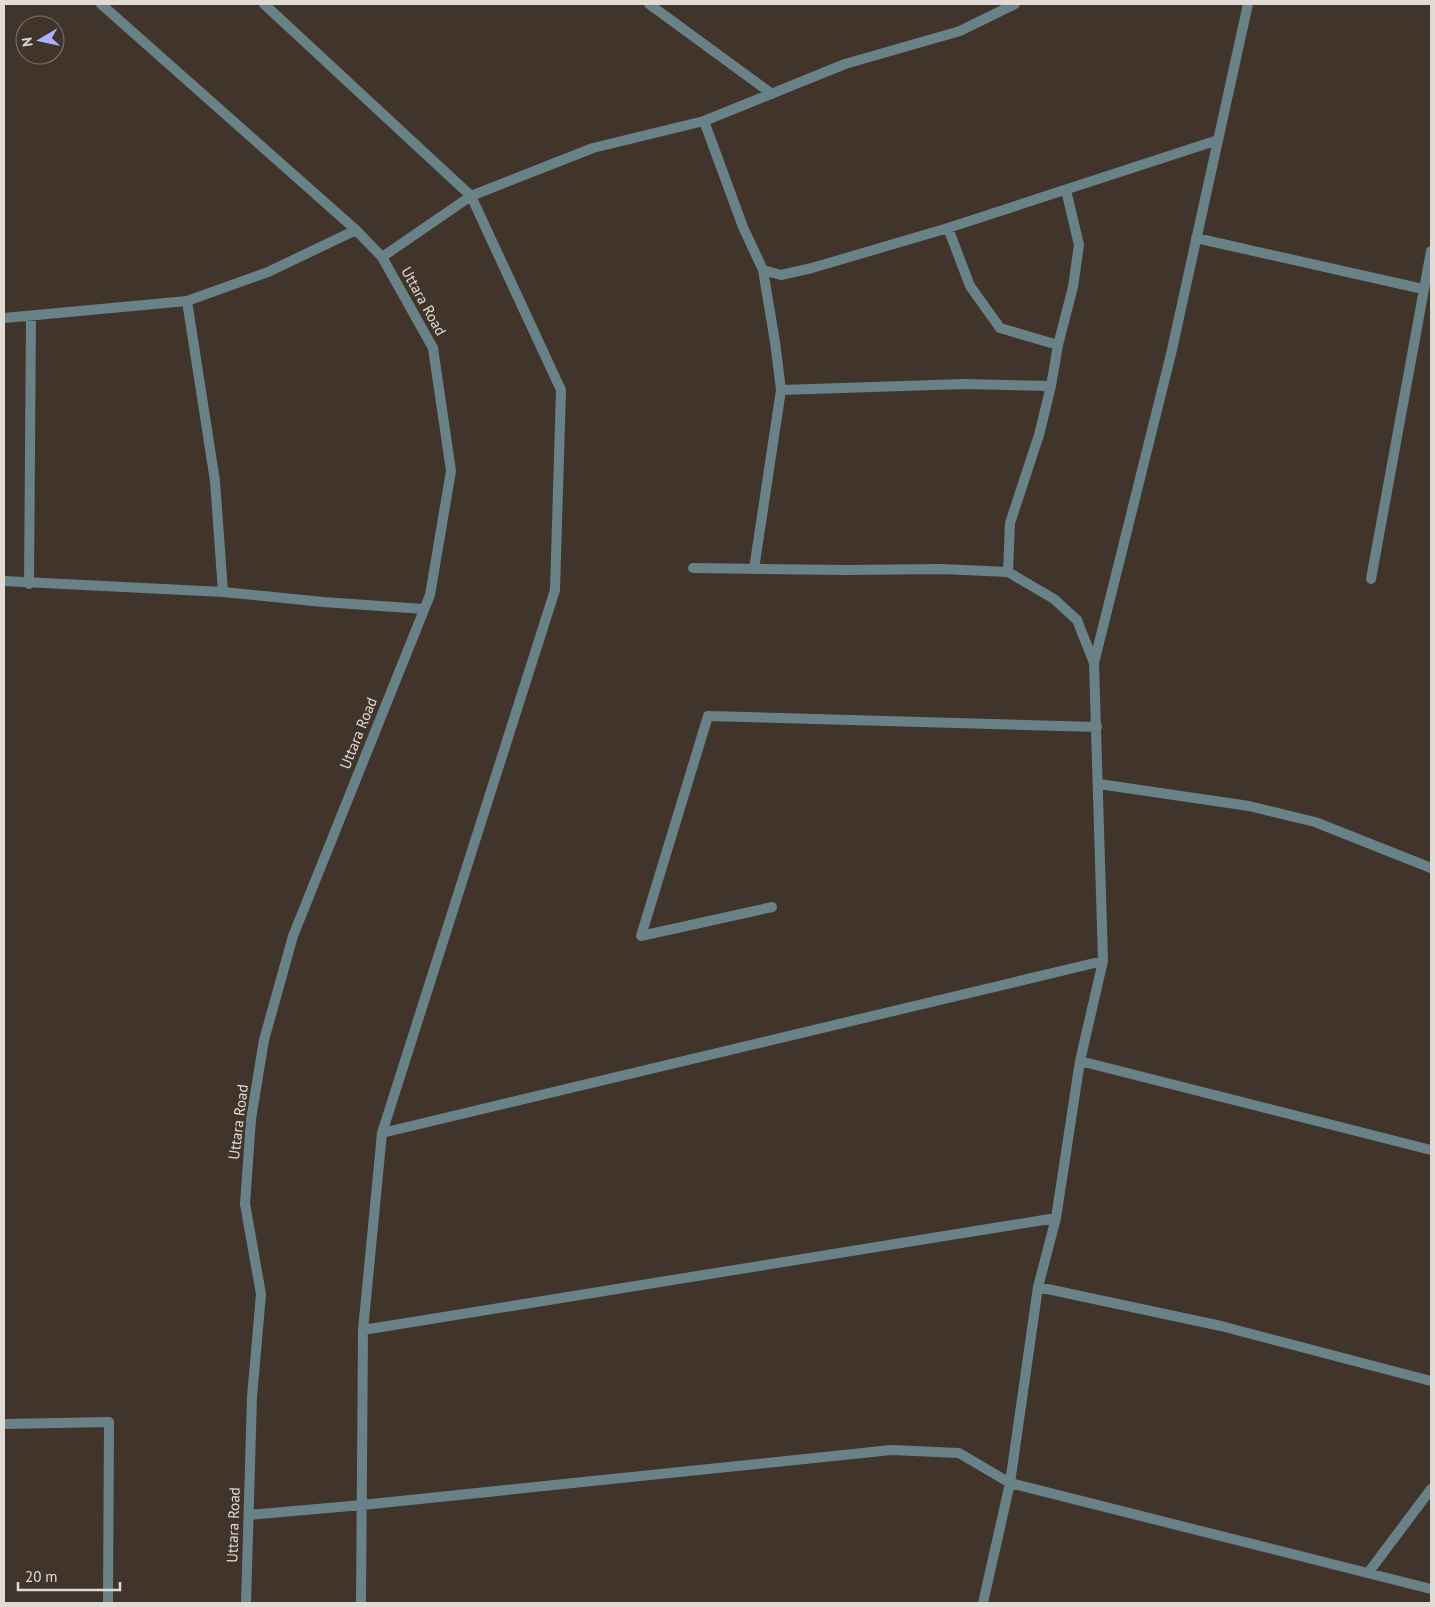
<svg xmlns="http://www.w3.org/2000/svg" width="1435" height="1607" font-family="'PT Sans',sans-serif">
  <rect width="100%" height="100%" fill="#40342b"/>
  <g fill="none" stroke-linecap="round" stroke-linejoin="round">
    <path stroke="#698288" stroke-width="10" d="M 101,4 L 356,230 L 382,257 L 433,348 L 451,471 L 430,595 L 293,936 L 264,1040 L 251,1119 L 245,1204 L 261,1294 L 252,1397 L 246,1603
      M 264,4 L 471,196 L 561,390 L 555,590 L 382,1133 L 363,1330 L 361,1603
      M 649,4 L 772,94
      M 704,121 L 743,227 L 763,270 L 781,275 L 812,268 L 948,228 L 1218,140
      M 948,228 L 970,286 L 1000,328 L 1058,345 L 1073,287 L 1079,245 L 1066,190
      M 1196,238 L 1423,289
      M 382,257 L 471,196 L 593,148 L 704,121 L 845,64 L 960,31 L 1015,4
      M 187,301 L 215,481 L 223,592
      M 4,318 L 187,301 L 268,272 L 356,230
      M 1058,345 L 1051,386 L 1039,435 L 1010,523 L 1008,572 L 1054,599 L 1077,620 L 1094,663
      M 781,390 L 964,384 L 1051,386
      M 693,568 L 846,570 L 941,569 L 1008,572
      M 754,569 L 781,390 L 775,342 L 763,270
      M 1371,579 L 1431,251
      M 4,581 L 223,592 L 323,602 L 424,609
      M 29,584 L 31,316
      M 1099,784 L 1249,806 L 1315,822 L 1431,868
      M 772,907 L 641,936 L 708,716 L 1097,727
      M 1080,1061 L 1431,1150
      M 382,1133 L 1103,961
      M 1038,1287 L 1221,1326 L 1431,1381
      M 363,1330 L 1056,1218
      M 4,1424 L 109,1422 L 108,1603
      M 249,1515 L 362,1505 L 891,1450 L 959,1453 L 1010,1483 L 1431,1589
      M 1368,1573 L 1431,1489
      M 983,1603 L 1010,1483 L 1038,1287 L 1056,1218 L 1080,1061 L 1103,961 L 1094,663 L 1171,354 L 1248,4"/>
  </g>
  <g text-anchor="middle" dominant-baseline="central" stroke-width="5" stroke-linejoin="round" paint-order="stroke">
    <g font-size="15" fill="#e2dbd5" stroke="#40342b">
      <text transform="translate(424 301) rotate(61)">Uttara Road</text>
      <text transform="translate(358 733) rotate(-68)">Uttara Road</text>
      <text transform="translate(238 1122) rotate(-83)">Uttara Road</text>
      <text transform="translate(233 1525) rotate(-88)">Uttara Road</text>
    </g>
  </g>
  <rect width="1435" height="1607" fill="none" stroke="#e2dbd5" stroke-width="10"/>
  <g transform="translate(40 40) rotate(261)"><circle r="24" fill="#40342b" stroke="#81776f"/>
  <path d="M0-4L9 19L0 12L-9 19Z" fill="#acaffb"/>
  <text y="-8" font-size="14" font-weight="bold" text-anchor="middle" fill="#e2dbd5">N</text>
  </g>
  <path d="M18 1582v8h102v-8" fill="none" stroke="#e2dbd5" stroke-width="2.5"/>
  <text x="25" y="1582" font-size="15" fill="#e2dbd5" stroke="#40342b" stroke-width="4" paint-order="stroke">20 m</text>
</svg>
